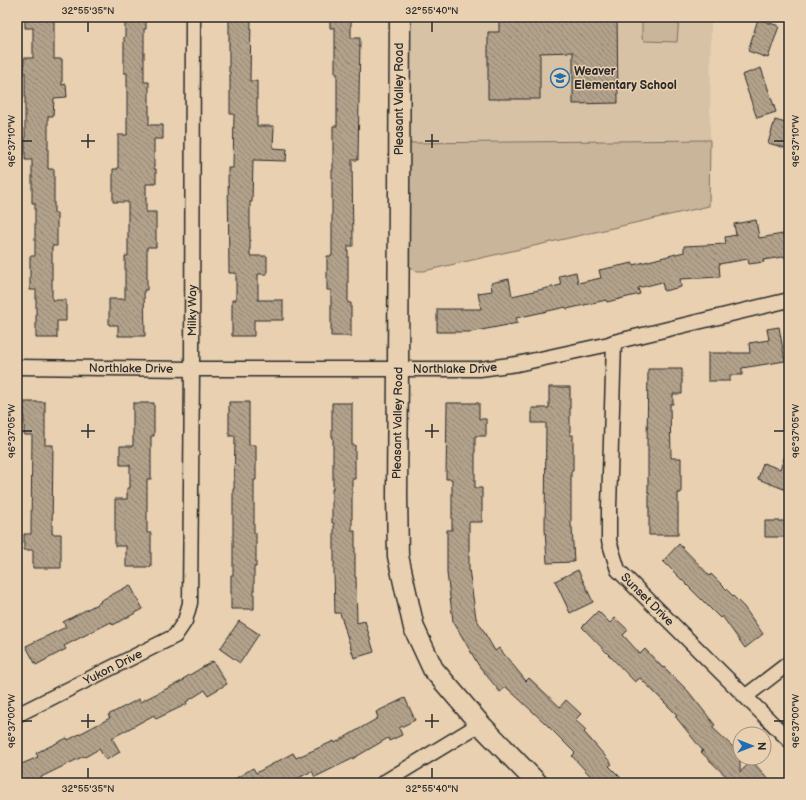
<svg xmlns="http://www.w3.org/2000/svg" width="806" height="800" font-family="'Balsamiq Sans',sans-serif">
  <defs>
    <pattern id="building-back-hatch" width="6" height="6" patternUnits="userSpaceOnUse"><rect width="6" height="6" fill="#b3a28b"/><path d="M-1 5l2 2M0 0l6 6M5-1l2 2" fill="none" stroke="#928472"/></pattern>
  </defs>
  <rect width="100%" height="100%" fill="#e8d0b0"/>
  <filter id="ink" filterUnits="userSpaceOnUse"><feTurbulence type="fractalNoise" baseFrequency=".025" numOctaves="2"/><feDisplacementMap in="SourceGraphic" scale="8" xChannelSelector="R" yChannelSelector="G"/><feConvolveMatrix kernelMatrix="1 2 1 2 8 2 1 2 1" color-interpolation-filters="sRGB"/></filter>
  <g filter="url(#ink)">
    <path fill="#d8c2a5" d="M 409,17 L 711,17 L 710,140 L 408,143 Z"/>
    <path fill="#c9b59a" stroke="#7a7062" d="M 642,17 L 679,17 L 677,42 L 645,41 L 642,38 Z
      M 710,140 L 709,206 L 424,271 L 415,271 L 409,265 L 408,259 L 408,143 Z"/>
    <path fill="url(#building-back-hatch)" stroke="#2b2b2b" d="M 25,17 L 54,17 L 54,59 L 62,59 L 62,85 L 66,84 L 67,97 L 54,98 L 53,116 L 48,116 L 48,169 L 54,169 L 54,213 L 57,213 L 57,246 L 52,246 L 52,300 L 66,300 L 66,321 L 57,321 L 57,338 L 36,338 L 36,290 L 30,290 L 30,256 L 35,256 L 35,203 L 32,203 L 32,160 L 25,160 L 25,72 L 24,72 L 24,58 L 33,58 L 33,28 L 25,28 Z
      M 125,17 L 146,17 L 146,29 L 144,29 L 144,82 L 149,82 L 149,125 L 163,125 L 163,139 L 154,139 L 154,169 L 156,169 L 156,184 L 146,184 L 146,212 L 156,212 L 156,247 L 147,247 L 147,290 L 144,290 L 145,336 L 118,336 L 118,325 L 109,325 L 109,299 L 125,299 L 125,256 L 128,256 L 128,202 L 113,202 L 113,169 L 118,169 L 118,135 L 127,135 L 127,73 L 124,73 L 124,37 L 125,37 Z
      M 229,17 L 251,17 L 250,81 L 257,81 L 257,126 L 274,126 L 273,148 L 287,149 L 286,161 L 253,160 L 252,202 L 250,202 L 250,256 L 267,256 L 267,274 L 258,274 L 258,300 L 283,300 L 283,320 L 254,320 L 254,336 L 232,336 L 232,300 L 236,300 L 236,273 L 229,273 L 228,168 L 233,168 L 234,114 L 230,114 L 230,72 L 229,72 Z
      M 330,17 L 351,17 L 351,38 L 360,38 L 358,160 L 352,160 L 353,246 L 348,246 L 348,303 L 351,303 L 351,336 L 331,336 L 331,290 L 327,290 L 327,256 L 332,256 L 332,170 L 333,170 L 333,126 L 337,126 L 337,73 L 335,73 L 335,28 L 330,28 Z
      M 499,17 L 617,17 L 618,103 L 573,104 L 573,52 L 540,53 L 540,99 L 488,99 L 488,32 L 499,32 Z
      M 758,19 L 779,26 L 768,58 L 748,51 Z
      M 761,68 L 776,112 L 757,118 L 742,75 Z
      M 775,120 L 789,124 L 789,149 L 768,143 Z
      M 756,220 L 759,238 L 789,233 L 789,256 L 763,260 L 764,262 L 749,264 L 748,259 L 719,264 L 720,277 L 680,279 L 681,287 L 664,291 L 662,282 L 638,288 L 640,294 L 607,302 L 606,300 L 567,309 L 566,307 L 516,318 L 518,323 L 471,332 L 437,332 L 437,309 L 481,309 L 478,293 L 492,291 L 491,283 L 509,279 L 512,296 L 561,285 L 559,276 L 576,272 L 578,283 L 601,278 L 599,270 L 633,263 L 633,265 L 684,252 L 684,246 L 726,244 L 725,237 L 736,235 L 734,224 Z
      M 779,327 L 785,361 L 742,368 L 742,375 L 730,375 L 730,381 L 708,381 L 708,353 L 750,353 L 749,343 L 769,340 L 767,329 Z
      M 648,369 L 682,369 L 682,394 L 673,394 L 673,404 L 670,404 L 671,458 L 681,458 L 681,493 L 678,493 L 678,535 L 649,535 L 649,493 L 648,493 L 648,446 L 647,446 Z
      M 549,387 L 570,387 L 570,435 L 573,435 L 573,471 L 571,471 L 571,527 L 572,527 L 574,562 L 547,563 L 545,528 L 546,423 L 532,423 L 532,408 L 549,408 Z
      M 24,402 L 45,402 L 45,445 L 53,445 L 52,534 L 61,534 L 61,568 L 33,568 L 33,550 L 24,550 L 24,534 L 31,534 L 32,435 L 24,435 Z
      M 229,402 L 249,402 L 249,445 L 256,445 L 256,480 L 254,480 L 254,533 L 256,533 L 256,567 L 254,567 L 254,609 L 231,609 L 231,575 L 233,575 L 233,489 L 234,489 L 235,436 L 229,436 Z
      M 133,403 L 154,403 L 154,436 L 151,436 L 151,479 L 147,479 L 147,533 L 151,533 L 151,567 L 126,567 L 126,546 L 115,546 L 115,499 L 127,499 L 127,488 L 130,488 L 130,465 L 120,465 L 120,446 L 133,446 Z
      M 332,403 L 352,403 L 352,445 L 355,445 L 355,479 L 352,479 L 352,531 L 355,531 L 355,577 L 356,577 L 357,623 L 365,621 L 374,652 L 354,658 L 340,613 L 335,613 L 334,571 L 334,523 L 332,523 L 332,489 L 333,489 L 333,437 L 332,437 Z
      M 447,403 L 479,403 L 479,419 L 486,419 L 486,436 L 475,436 L 475,488 L 482,488 L 482,522 L 469,522 L 469,569 L 476,618 L 495,651 L 499,648 L 526,681 L 529,678 L 560,707 L 566,700 L 581,714 L 575,720 L 586,730 L 584,732 L 612,764 L 609,766 L 626,783 L 597,783 L 572,756 L 575,753 L 545,723 L 506,687 L 500,692 L 479,666 L 453,621 L 447,573 L 447,530 L 452,530 L 452,479 L 446,479 Z
      M 788,448 L 789,448 L 789,491 L 758,479 L 763,463 L 780,469 Z
      M 765,521 L 789,521 L 789,537 L 765,537 Z
      M 679,544 L 710,576 L 711,574 L 744,607 L 763,634 L 745,648 L 722,616 L 720,618 L 663,561 Z
      M 578,570 L 593,602 L 570,613 L 555,581 Z
      M 130,585 L 143,609 L 113,625 L 111,622 L 64,646 L 66,649 L 36,665 L 26,646 L 66,627 L 63,622 L 101,602 L 100,601 Z
      M 598,611 L 610,623 L 615,618 L 628,630 L 623,635 L 640,654 L 645,649 L 663,668 L 664,667 L 688,691 L 715,725 L 712,727 L 733,747 L 740,739 L 740,772 L 752,761 L 772,783 L 728,783 L 731,781 L 701,752 L 703,751 L 675,716 L 677,715 L 640,678 L 635,682 L 582,627 Z
      M 239,621 L 259,634 L 240,663 L 220,649 Z
      M 213,661 L 227,684 L 208,695 L 205,690 L 186,702 L 187,704 L 156,719 L 154,715 L 112,738 L 120,752 L 106,760 L 99,749 L 85,757 L 84,756 L 41,777 L 44,783 L 17,783 L 17,766 L 38,757 L 36,753 L 67,738 L 68,740 L 110,718 L 108,715 L 139,699 L 140,702 L 184,680 L 183,679 Z
      M 405,698 L 415,720 L 399,728 L 402,735 L 389,741 L 388,738 L 354,758 L 315,777 L 312,771 L 289,783 L 228,783 L 253,768 L 256,773 L 293,753 L 296,758 L 334,741 L 335,743 L 378,718 L 376,712 Z"/>
    <g fill="none" stroke-linecap="round" stroke-linejoin="round">
      <g stroke="#2b2b2b" stroke-width="17">
        <g id="street">
          <path id="s1" d="M 614,342 L 609,507 L 609,541 L 618,570 L 789,740"/>
          <path id="s2" d="M 17,367 L 192,369 L 480,369 L 517,364 L 609,344 L 614,342 L 789,300"/>
          <path d="M 746,696 L 789,663"/>
          <path id="s3" d="M 17,715 L 175,636 L 185,621 L 190,603 L 192,369 L 193,17"/>
          <path d="M 383,783 L 480,724"/>
        </g>
      </g>
      <g stroke="#2b2b2b" stroke-width="23">
        <path id="secondary" d="M 400,17 L 398,369 L 397,495 L 398,556 L 414,628 L 433,669 L 480,724 L 537,783"/>
      </g>
      <use href="#street" stroke="#e8d0b0" stroke-width="14"/>
      <use href="#secondary" stroke="#e8d0b0" stroke-width="20"/>
    </g>
  </g>
  <path fill="none" stroke="#2b2b2b" stroke-width="1.5" d="M 88,22 L 88,32M 432,22 L 432,32M 88,134 L 88,148M 432,134 L 432,148M 22,141 L 32,141M 81,141 L 95,141M 425,141 L 439,141M 774,141 L 784,141M 88,424 L 88,438M 432,424 L 432,438M 22,431 L 32,431M 81,431 L 95,431M 425,431 L 439,431M 774,431 L 784,431M 88,714 L 88,728M 432,714 L 432,728M 22,721 L 32,721M 81,721 L 95,721M 425,721 L 439,721M 774,721 L 784,721M 88,768 L 88,778M 432,768 L 432,778"/>
  <defs>
    <g id="school-ring" transform="scale(1)"><circle r="9.5" fill="#e8d0b0" stroke="#1f6fb2" stroke-width="1.5"/><path d="M0-5L7-2L0 1L-7-2ZM-4 1L0 2.5L4 1V4Q0 6-4 4Z" fill="#1f6fb2"/></g>
  </defs>
  <g fill-rule="evenodd">
    <use href="#school-ring" x="560" y="78"/>
  </g>
  <g text-anchor="middle" dominant-baseline="central" stroke-width="3" stroke-linejoin="round" paint-order="stroke">
    <g font-size="12" font-weight="bold" fill="#2b2b2b" stroke="#e8d0b0" text-anchor="start">
      <text x="574" y="71">Weaver<tspan x="574" dy="14">Elementary School</tspan></text>
    </g>
    <g font-size="12" fill="#2b2b2b" stroke="#e8d0b0">
      <text transform="translate(399 99) rotate(-90)">Pleasant Valley Road</text>
      <text stroke="none"><textPath href="#s3" startOffset="506">Milky Way</textPath></text>
      <text stroke="none"><textPath href="#s2" startOffset="114">Northlake Drive</textPath></text>
      <text stroke="none"><textPath href="#s2" startOffset="438">Northlake Drive</textPath></text>
      <text transform="translate(398 423) rotate(-89)">Pleasant Valley Road</text>
      <text stroke="none"><textPath href="#s1" startOffset="271">Sunset Drive</textPath></text>
      <text stroke="none"><textPath href="#s3" startOffset="107">Yukon Drive</textPath></text>
    </g>
  </g>
  <rect width="806" height="800" fill="none" stroke="#e8d0b0" stroke-width="44"/>
  <g transform="translate(752 746) rotate(90)"><circle r="19" fill="#e8d0b0" stroke="#9c8e7b"/>
  <path d="M0-3L7 15L0 10L-7 15Z" fill="#1f6fb2"/>
  <text y="-6" font-size="11" font-weight="bold" text-anchor="middle" fill="#2b2b2b">N</text>
  </g>
  <rect x="22" y="22" width="762" height="756" fill="none" stroke="#2b2b2b" stroke-width="1.5"/>
  <g font-size="10" text-anchor="middle" fill="#2b2b2b">
    <text x="88" y="14">32°55'35"N</text>
    <text x="432" y="14">32°55'40"N</text>
    <text transform="translate(795 141) rotate(-90)" y="4">96°37'10"W</text>
    <text transform="translate(11 141) rotate(-90)" y="4">96°37'10"W</text>
    <text transform="translate(795 431) rotate(-90)" y="4">96°37'05"W</text>
    <text transform="translate(11 431) rotate(-90)" y="4">96°37'05"W</text>
    <text transform="translate(11 721) rotate(-90)" y="4">96°37'00"W</text>
    <text transform="translate(795 721) rotate(-90)" y="4">96°37'00"W</text>
    <text x="88" y="792">32°55'35"N</text>
    <text x="432" y="792">32°55'40"N</text>
  </g>
</svg>
